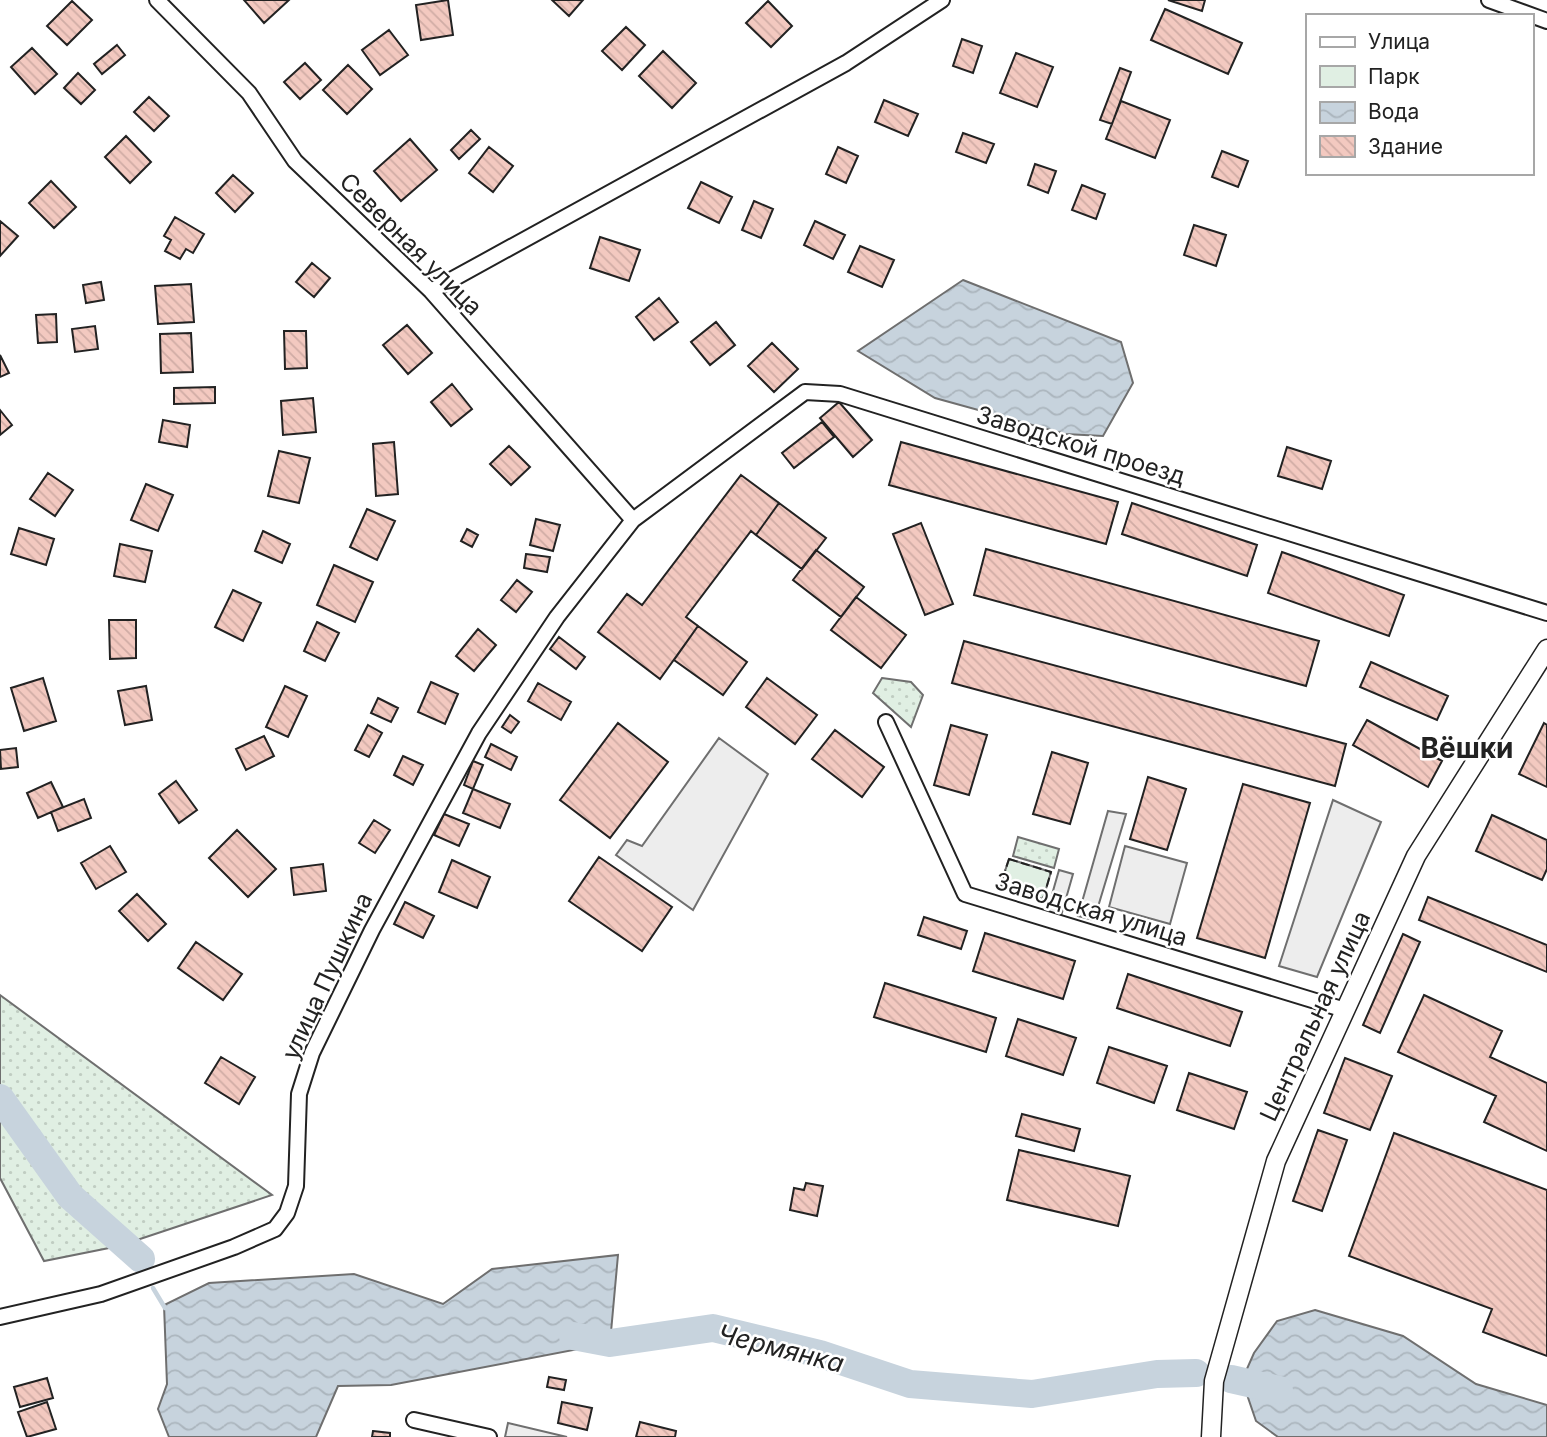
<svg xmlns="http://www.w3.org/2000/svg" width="1547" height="1437" font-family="Inter,sans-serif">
  <defs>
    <pattern id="green-dots" width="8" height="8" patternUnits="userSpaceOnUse" patternTransform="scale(1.75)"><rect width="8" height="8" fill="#e0efe3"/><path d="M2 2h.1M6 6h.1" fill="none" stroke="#c0cdc2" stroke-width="1.8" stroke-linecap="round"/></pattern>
    <pattern id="water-waves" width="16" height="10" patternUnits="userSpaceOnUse" patternTransform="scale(1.75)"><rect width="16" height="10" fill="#c7d3dd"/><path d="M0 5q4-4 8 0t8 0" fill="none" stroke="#abb5bd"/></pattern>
    <pattern id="building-back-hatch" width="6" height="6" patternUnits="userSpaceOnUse" patternTransform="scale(1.75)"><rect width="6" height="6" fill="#f3c9c0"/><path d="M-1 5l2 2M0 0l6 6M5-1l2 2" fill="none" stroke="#d0aca5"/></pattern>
  </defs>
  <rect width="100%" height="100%" fill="#fff"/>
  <path fill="url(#green-dots)" stroke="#6f6f6f" stroke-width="2" d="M 882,678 L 911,682 L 923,695 L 911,727 L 873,693 Z
    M 1018,837 L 1059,849 L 1054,868 L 1013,856 Z
    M 0,995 L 272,1195 L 119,1246 L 44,1261 L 0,1178 Z"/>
  <path fill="#e0efe3" stroke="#6f6f6f" stroke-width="2" d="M 1009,859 L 1051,872 L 1043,899 L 1000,886 Z"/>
  <path fill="#ededed" stroke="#6f6f6f" stroke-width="2" d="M 719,738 L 768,774 L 693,910 L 616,855 L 627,840 L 642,846 Z
    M 1333,800 L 1381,822 L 1317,977 L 1279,966 Z
    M 1108,811 L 1126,814 L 1094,920 L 1078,916 Z
    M 1125,846 L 1187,863 L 1170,924 L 1109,907 Z
    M 1059,870 L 1073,874 L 1061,916 L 1047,912 Z
    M 508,1423 L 567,1437 L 505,1437 Z"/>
  <path fill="url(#water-waves)" stroke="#6f6f6f" stroke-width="2" d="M 963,280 L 1121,342 L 1133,383 L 1103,436 L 1065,434 L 935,398 L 858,351 Z
    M 618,1255 L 610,1343 L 391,1385 L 338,1386 L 316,1437 L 169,1437 L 158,1409 L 167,1384 L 164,1305 L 209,1283 L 354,1274 L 443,1304 L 492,1269 Z
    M 1315,1310 L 1403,1336 L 1476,1384 L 1547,1405 L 1547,1437 L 1278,1437 L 1256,1421 L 1242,1380 L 1254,1353 L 1277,1321 Z"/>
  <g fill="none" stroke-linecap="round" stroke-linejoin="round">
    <path stroke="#c7d3dd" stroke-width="4.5" d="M 153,1288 L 165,1308"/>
    <path stroke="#c7d3dd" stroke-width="28" d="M 0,1098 L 70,1196 L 141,1259
      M 573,1336 L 610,1343 L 713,1328 L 820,1354 L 910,1384 L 1032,1394 L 1157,1374 L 1196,1373
      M 1231,1379 L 1279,1390"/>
  </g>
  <path fill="url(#building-back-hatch)" stroke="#222" stroke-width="2" d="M 244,0 L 289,0 L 264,23 Z
    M 448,0 L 453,35 L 421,40 L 416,5 Z
    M 552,0 L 583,0 L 569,16 Z
    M 1168,0 L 1205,0 L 1202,11 Z
    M 72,1 L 92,20 L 67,45 L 47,26 Z
    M 768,1 L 792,26 L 771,47 L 746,23 Z
    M 1165,9 L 1242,43 L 1228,74 L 1151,40 Z
    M 626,27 L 645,45 L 622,70 L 602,51 Z
    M 389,30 L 408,55 L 380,75 L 362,50 Z
    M 962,39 L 982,46 L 973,73 L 953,66 Z
    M 117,45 L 125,55 L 102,74 L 94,64 Z
    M 32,48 L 57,74 L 35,94 L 11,67 Z
    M 663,51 L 696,83 L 672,108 L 639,76 Z
    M 1016,53 L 1053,67 L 1037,107 L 1000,93 Z
    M 305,63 L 321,80 L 300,99 L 284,82 Z
    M 348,65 L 372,89 L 347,114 L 323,90 Z
    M 1120,68 L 1131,72 L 1112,124 L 1100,120 Z
    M 78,73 L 95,90 L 81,104 L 64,88 Z
    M 149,97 L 169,116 L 154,131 L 134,112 Z
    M 884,100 L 918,114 L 908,136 L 875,122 Z
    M 1121,101 L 1170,120 L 1155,158 L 1106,139 Z
    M 471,130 L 480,139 L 459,159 L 451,150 Z
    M 963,133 L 994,144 L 986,163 L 956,152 Z
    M 126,136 L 151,162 L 130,183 L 105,157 Z
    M 410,139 L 437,170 L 401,201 L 374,171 Z
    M 489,147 L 513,166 L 493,192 L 469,173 Z
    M 838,147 L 858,156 L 846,183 L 826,174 Z
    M 1222,151 L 1248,161 L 1238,187 L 1212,177 Z
    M 1035,164 L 1056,171 L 1048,193 L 1028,185 Z
    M 233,175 L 253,193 L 235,212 L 216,193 Z
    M 51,181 L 76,207 L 54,228 L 29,203 Z
    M 701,182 L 732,197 L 719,223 L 688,208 Z
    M 1082,185 L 1105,194 L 1096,219 L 1072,210 Z
    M 754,201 L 773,209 L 761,238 L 742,230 Z
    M 175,217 L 204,234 L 193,253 L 186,249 L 180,259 L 165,251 L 171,240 L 164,236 Z
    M 0,221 L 18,236 L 0,256 Z
    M 815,221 L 845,235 L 833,259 L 804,245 Z
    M 1194,225 L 1226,235 L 1216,266 L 1184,255 Z
    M 600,237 L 640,250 L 629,281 L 590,268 Z
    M 860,246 L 894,260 L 882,287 L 848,272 Z
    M 312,263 L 330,278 L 314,297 L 296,282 Z
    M 101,282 L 104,300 L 86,303 L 83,285 Z
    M 191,284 L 194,322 L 158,324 L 155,286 Z
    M 659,298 L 678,322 L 654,340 L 636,317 Z
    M 56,314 L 57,342 L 38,343 L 36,315 Z
    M 716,322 L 735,345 L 710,365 L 691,342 Z
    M 407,325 L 432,353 L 408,374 L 383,345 Z
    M 95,326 L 98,349 L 75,352 L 72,329 Z
    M 284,331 L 306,331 L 307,368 L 285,369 Z
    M 191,333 L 193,372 L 161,373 L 160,334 Z
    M 772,343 L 798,369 L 774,392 L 748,366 Z
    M 0,355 L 9,373 L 0,377 Z
    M 452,384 L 472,409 L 451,426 L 431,402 Z
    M 215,387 L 215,403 L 174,404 L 174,388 Z
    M 313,398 L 316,432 L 283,435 L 281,401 Z
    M 839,402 L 872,440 L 853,457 L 820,418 Z
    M 0,410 L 12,425 L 0,435 Z
    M 163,420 L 190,425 L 187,447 L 159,442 Z
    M 822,422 L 834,437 L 794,468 L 782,453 Z
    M 394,442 L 398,494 L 376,496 L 373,444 Z
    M 901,442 L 1118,502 L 1106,544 L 889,485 Z
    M 509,446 L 530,467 L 511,485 L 490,464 Z
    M 1287,447 L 1331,461 L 1322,489 L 1278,476 Z
    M 279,451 L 310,458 L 299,503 L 268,496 Z
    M 48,473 L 73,490 L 55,516 L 30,499 Z
    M 741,475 L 779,503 L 756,535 L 751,531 L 686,617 L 698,626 L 660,679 L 598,632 L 627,594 L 642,605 Z
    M 146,484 L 173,495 L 158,531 L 131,520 Z
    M 779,503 L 826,538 L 802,569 L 756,535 Z
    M 1132,503 L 1257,545 L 1247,576 L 1122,534 Z
    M 367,509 L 395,521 L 377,560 L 350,547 Z
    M 536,519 L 560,525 L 553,551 L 530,545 Z
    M 921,523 L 953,604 L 925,615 L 893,534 Z
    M 19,528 L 54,539 L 46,565 L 11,554 Z
    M 467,529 L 478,535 L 472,547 L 461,541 Z
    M 263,531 L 290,544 L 282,563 L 255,551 Z
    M 120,544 L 152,551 L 145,582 L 114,576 Z
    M 986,549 L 1319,641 L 1306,686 L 974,595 Z
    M 816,550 L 864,587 L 841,617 L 793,580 Z
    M 1282,552 L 1404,595 L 1389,636 L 1268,593 Z
    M 526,554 L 550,557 L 547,572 L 524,568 Z
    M 334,565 L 373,582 L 355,622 L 317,605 Z
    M 517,580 L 532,592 L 516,612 L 501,600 Z
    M 233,590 L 261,603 L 243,641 L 215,627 Z
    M 856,597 L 906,635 L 881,668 L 831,630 Z
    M 109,620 L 136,620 L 136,658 L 110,659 Z
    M 317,622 L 339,633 L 325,661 L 304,651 Z
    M 698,626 L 747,662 L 723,695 L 674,660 Z
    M 478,629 L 496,645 L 474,671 L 456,656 Z
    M 559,637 L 585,657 L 576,669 L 550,649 Z
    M 964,641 L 1346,744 L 1335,786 L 952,683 Z
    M 1371,662 L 1448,696 L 1437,720 L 1360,687 Z
    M 43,678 L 56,721 L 24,731 L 11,688 Z
    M 767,678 L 817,715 L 795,744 L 746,707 Z
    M 431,682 L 458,694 L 445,724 L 418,712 Z
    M 538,683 L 571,702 L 561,720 L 528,701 Z
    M 146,686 L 152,720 L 125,725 L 118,691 Z
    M 285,686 L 307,696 L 288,737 L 266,727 Z
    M 378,698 L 398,708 L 391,722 L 371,713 Z
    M 510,715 L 519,722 L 511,733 L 502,727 Z
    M 1367,720 L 1442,761 L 1428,787 L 1353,745 Z
    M 618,723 L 668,762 L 610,838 L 560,800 Z
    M 1544,723 L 1547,725 L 1547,787 L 1519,774 Z
    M 368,725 L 382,733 L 369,757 L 355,750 Z
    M 951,725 L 987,735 L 969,795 L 934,785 Z
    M 835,730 L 884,767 L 862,797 L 812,759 Z
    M 264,736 L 274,756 L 246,770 L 236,749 Z
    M 491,744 L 517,757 L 511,770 L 485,757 Z
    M 16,748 L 18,767 L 1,769 L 0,750 Z
    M 1052,752 L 1088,763 L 1070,824 L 1033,814 Z
    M 403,756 L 423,765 L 413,785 L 394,775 Z
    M 473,761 L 483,765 L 473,789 L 464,785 Z
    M 1148,777 L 1186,789 L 1167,850 L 1130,839 Z
    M 176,781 L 197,810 L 179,823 L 159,794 Z
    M 51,782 L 63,807 L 38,818 L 27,793 Z
    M 1243,784 L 1310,803 L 1265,958 L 1197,938 Z
    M 473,789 L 510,804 L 500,828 L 463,813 Z
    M 84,799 L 91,818 L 58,831 L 51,812 Z
    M 444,814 L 469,824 L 459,846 L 434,835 Z
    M 1492,815 L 1547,840 L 1547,869 L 1542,880 L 1476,851 Z
    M 374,820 L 390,830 L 375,853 L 359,843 Z
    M 237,830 L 276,869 L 248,897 L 209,858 Z
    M 110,846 L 126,872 L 96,889 L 81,863 Z
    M 599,857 L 672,907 L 642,951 L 569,901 Z
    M 452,860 L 490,877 L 477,908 L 439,892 Z
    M 323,864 L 326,891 L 294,895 L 291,868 Z
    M 137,894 L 166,924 L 148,941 L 119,911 Z
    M 1428,897 L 1547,945 L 1547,972 L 1419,920 Z
    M 405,902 L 434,916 L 423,938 L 394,924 Z
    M 924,917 L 967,931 L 961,949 L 918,935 Z
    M 985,933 L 1075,961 L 1063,999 L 973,971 Z
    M 1403,934 L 1420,942 L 1380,1033 L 1363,1025 Z
    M 196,942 L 242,974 L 223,1000 L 178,968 Z
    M 1128,974 L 1242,1012 L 1230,1046 L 1117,1008 Z
    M 885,983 L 996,1018 L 986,1052 L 874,1017 Z
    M 1424,995 L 1502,1031 L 1490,1057 L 1547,1083 L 1547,1151 L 1484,1122 L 1496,1096 L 1398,1052 Z
    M 1018,1019 L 1076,1038 L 1063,1075 L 1006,1056 Z
    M 1109,1047 L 1167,1066 L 1154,1103 L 1097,1083 Z
    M 221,1057 L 255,1077 L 239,1104 L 205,1083 Z
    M 1345,1058 L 1392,1076 L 1370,1130 L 1324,1113 Z
    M 1189,1073 L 1247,1092 L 1234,1129 L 1177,1110 Z
    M 1022,1114 L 1080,1129 L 1074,1151 L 1016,1136 Z
    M 1318,1130 L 1347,1140 L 1322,1211 L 1293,1201 Z
    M 1394,1133 L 1547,1190 L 1547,1356 L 1483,1332 L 1492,1309 L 1349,1256 Z
    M 1019,1150 L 1130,1176 L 1118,1226 L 1007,1200 Z
    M 806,1183 L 823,1186 L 817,1216 L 790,1210 L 794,1188 L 804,1190 Z
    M 549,1377 L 566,1380 L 564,1390 L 547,1387 Z
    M 47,1378 L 53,1398 L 20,1407 L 14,1387 Z
    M 47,1402 L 56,1429 L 27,1437 L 18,1412 Z
    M 562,1402 L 592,1408 L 587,1430 L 558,1423 Z
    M 640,1422 L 676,1431 L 675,1437 L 636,1437 Z
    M 373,1431 L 390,1433 L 390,1437 L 372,1437 Z"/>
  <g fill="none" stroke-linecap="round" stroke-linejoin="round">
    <g stroke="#222" stroke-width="18">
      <path id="minor" d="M 157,0 L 249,93 L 295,161 L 431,291 L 633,520
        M 1489,0 L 1547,21
        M 431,291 L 846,63 L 942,0
        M 886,722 L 965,894 L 1345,1010
        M 0,1317 L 101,1294 L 234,1247 L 275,1229 L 287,1213 L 296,1186 L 299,1094 L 312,1053 L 372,930 L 479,733 L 557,617 L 633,520 L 805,392 L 840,394 L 1547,613
        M 414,1420 L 489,1437"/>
    </g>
    <g stroke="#222" stroke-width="21">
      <path id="tertiary" d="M 1211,1437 L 1214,1381 L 1276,1161 L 1416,856 L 1547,649"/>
    </g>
    <use href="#minor" stroke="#fff" stroke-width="14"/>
    <use href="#tertiary" stroke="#fff" stroke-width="18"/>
    <path stroke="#222" stroke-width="2" stroke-dasharray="9 3.5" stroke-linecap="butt" d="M 1009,859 L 1051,872 L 1043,899 L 1000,886 Z"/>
  </g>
  <g text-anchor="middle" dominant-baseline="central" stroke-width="5" stroke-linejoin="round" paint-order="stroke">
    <g font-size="24" fill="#222" stroke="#fff">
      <text transform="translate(411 244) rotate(45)">Северная улица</text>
      <text transform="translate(1081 445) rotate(17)">Заводской проезд</text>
      <text transform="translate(1091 909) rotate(17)">Заводская улица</text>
      <text transform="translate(327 976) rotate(-65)">улица Пушкина</text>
      <text transform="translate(1315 1016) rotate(-65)">Центральная улица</text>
    </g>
    <g font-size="26" font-style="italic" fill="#222" stroke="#fff">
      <text transform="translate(781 1348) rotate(14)">Чермянка</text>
    </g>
    <g font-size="28" font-weight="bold" fill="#222" stroke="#fff">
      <text x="1467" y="748">Вёшки</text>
    </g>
  </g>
  <rect x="1306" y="14" width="228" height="161" fill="#ffffff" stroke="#a7a7a7" stroke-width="2"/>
  <rect x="1320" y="37" width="35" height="10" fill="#ffffff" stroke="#a7a7a7" stroke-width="2"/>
  <text x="1368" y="49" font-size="21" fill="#222222">Улица</text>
  <rect x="1320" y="66" width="35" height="21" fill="#e0efe3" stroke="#a7a7a7" stroke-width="2"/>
  <text x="1368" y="84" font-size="21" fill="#222222">Парк</text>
  <rect x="1320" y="102" width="35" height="21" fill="url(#water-waves)" stroke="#a7a7a7" stroke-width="2"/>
  <text x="1368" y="119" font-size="21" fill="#222222">Вода</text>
  <rect x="1320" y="136" width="35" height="21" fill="url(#building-back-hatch)" stroke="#a7a7a7" stroke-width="2"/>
  <text x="1368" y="154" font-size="21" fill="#222222">Здание</text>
</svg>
